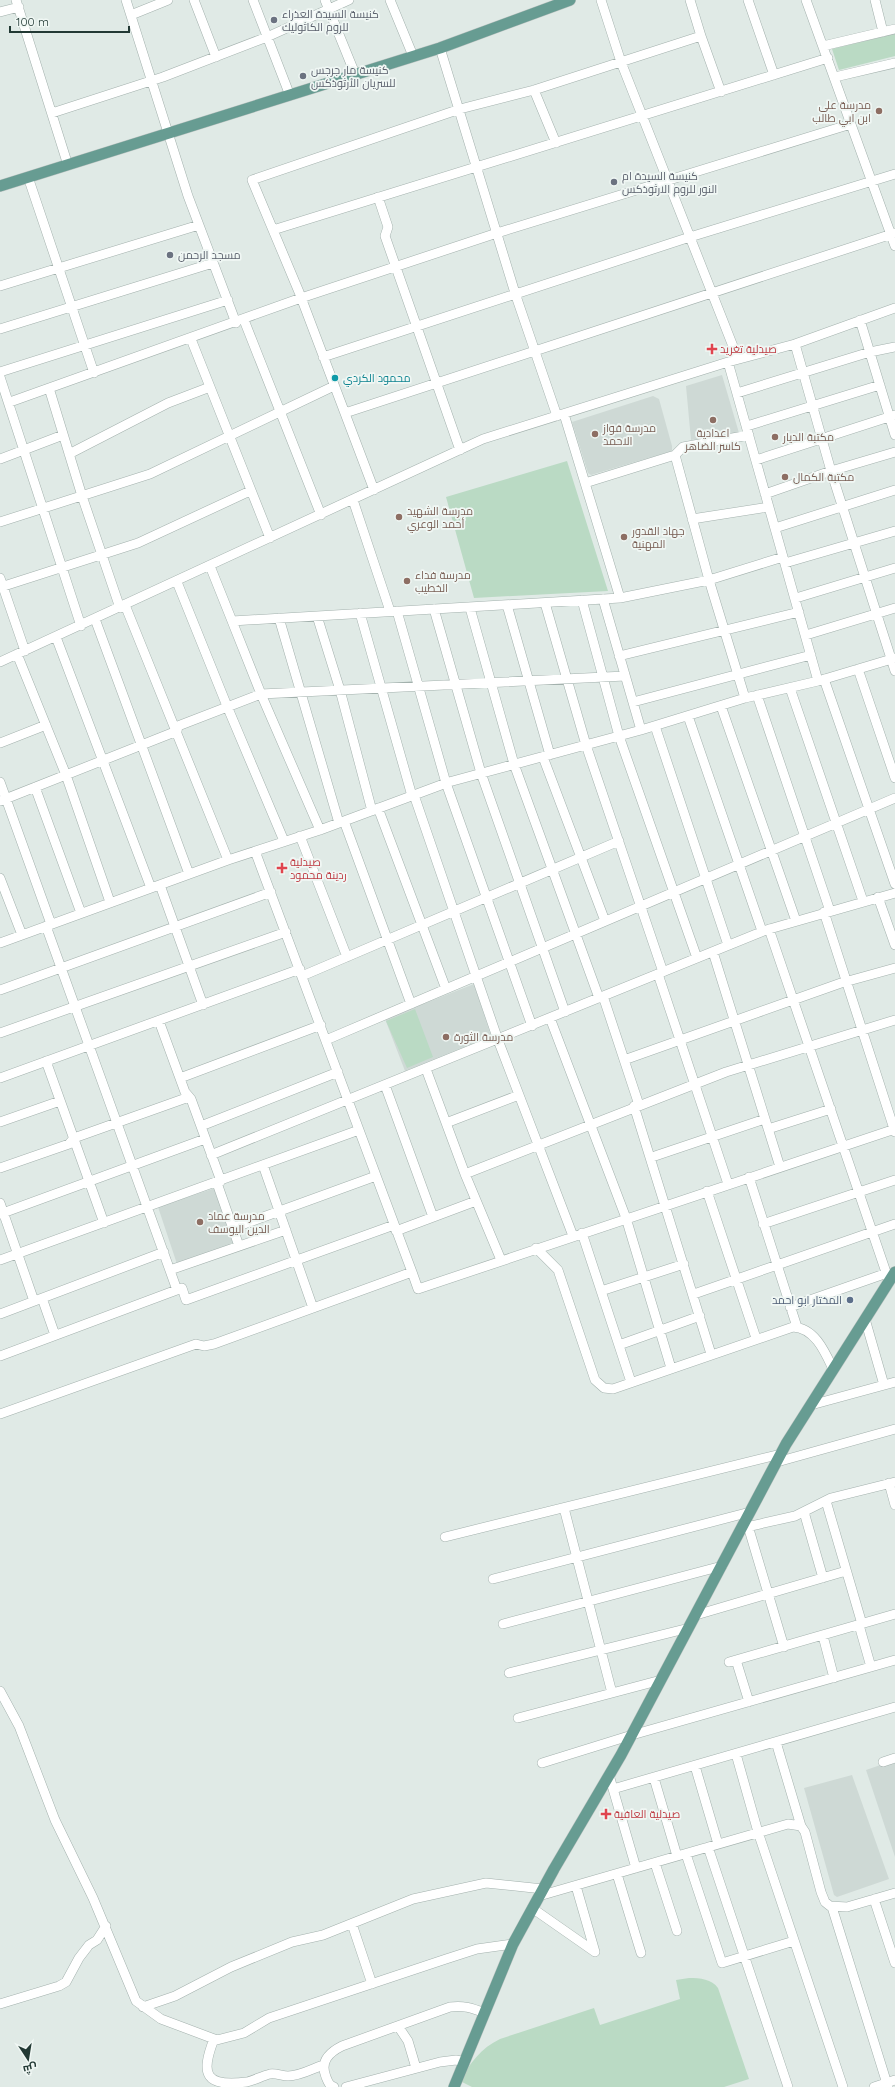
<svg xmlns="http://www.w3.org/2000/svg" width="895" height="2087" font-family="Quicksand,Cairo,sans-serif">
  <rect width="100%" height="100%" fill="#e0eae6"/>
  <path fill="#ced9d5" d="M 722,375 L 739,433 L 691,440 L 686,386 Z
    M 653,396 L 659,399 L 672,446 L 672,451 L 591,475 L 588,473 L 572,422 Z
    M 474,984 L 491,1036 L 405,1071 L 385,1019 Z
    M 215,1188 L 234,1245 L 177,1264 L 158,1207 Z
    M 895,1760 L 895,1857 L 866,1770 Z
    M 852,1775 L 889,1879 L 837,1897 L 834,1895 L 804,1788 Z"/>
  <path fill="#badac4" d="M 895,34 L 895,56 L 839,70 L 832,49 Z
    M 567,461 L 608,591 L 474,598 L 446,497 Z
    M 415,1009 L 433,1057 L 407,1068 L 386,1021 Z
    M 689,1978 C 700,1978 712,1979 718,1988 L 749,2079 L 724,2087 L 472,2087 L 460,2081 C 470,2063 481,2048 500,2039 L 594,2008 L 600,2025 L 680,1999 L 676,1980 Z"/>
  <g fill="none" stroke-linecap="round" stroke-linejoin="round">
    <g stroke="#a3b1ad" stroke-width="10">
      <path id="minor" d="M 16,0 L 66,159
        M 126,0 L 188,196 L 236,323
        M 194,0 L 216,57
        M 253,0 L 289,93
        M 325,0 L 353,69
        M 390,0 L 411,51
        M 601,0 L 621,62 L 738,359
        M 690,0 L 701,36
        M 748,0 L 774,75
        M 806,0 L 895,246
        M 875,0 L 883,32
        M 0,12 L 19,7
        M 131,15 L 168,0
        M 823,46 L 895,29
        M 440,48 L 515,293 L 557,416
        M 835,77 L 895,63
        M 534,90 L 556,143
        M 52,113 L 163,77 L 267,37 L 349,0
        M 28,177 L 94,373
        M 378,197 L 388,227 L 385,236 L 460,450
        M 273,230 L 828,58
        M 0,286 L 199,225
        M 244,320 L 321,515
        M 860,320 L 895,435
        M 0,329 L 213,263
        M 191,339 L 270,538
        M 795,344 L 831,471 L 895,671
        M 323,357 L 690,237 L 895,174
        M 728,362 L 818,681
        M 0,372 L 228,300
        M 0,377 L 81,626
        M 49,388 L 82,496 L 120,608
        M 737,393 L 870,352 L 895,347
        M 10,402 L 301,298 L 497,233 L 851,124
        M 345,413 L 895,233
        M 564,414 L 620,598
        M 747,426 L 880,385
        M 69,454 L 168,403 L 210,387
        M 675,455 L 683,447 L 749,435
        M 0,459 L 63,435
        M 756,460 L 895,415
        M 585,483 L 675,455 L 709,580 L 745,698
        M 374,490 L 299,292 L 252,180 L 460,109 L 534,90 L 701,36 L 721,92
        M 765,494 L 831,471 L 895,452
        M 353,500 L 390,611
        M 692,519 L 769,507
        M 0,522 L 150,474 L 334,386
        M 775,528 L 895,490
        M 785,563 L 895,531
        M 210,566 L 232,621 L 620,598 L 709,580 L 783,557
        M 0,578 L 25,651
        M 177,582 L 227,706 L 284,841
        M 4,586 L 138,543 L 250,491
        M 796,598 L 895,568
        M 603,599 L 641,730
        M 582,600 L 619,736 L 697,958
        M 545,603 L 586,745 L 663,972
        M 125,605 L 228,860
        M 507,605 L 550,755
        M 470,608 L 514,764 L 599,998
        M 434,609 L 481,773 L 565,1012
        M 397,611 L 446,783 L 532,1026
        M 360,613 L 412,796
        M 317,616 L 340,690 L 372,811
        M 279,618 L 339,823
        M 95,619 L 189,874
        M 232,621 L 261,694 L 320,830
        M 806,635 L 895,608
        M 56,637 L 151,888
        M 17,654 L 66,775 L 110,902
        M 619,656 L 799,612
        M 0,662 L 483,439 L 728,362 L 795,344 L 895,308
        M 858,669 L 895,778
        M 824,679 L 895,884
        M 790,688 L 863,901
        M 757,695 L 830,911
        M 633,702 L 811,655
        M 721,706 L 796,921
        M 688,716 L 762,931
        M 655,726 L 728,945
        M 0,743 L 46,725
        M 543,757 L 605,921
        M 0,782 L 51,924
        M 35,787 L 81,913
        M 414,795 L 498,1040 L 573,1236
        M 0,801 L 177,731 L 178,726 L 261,694 L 625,676
        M 378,808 L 446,989
        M 344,821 L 411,1004
        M 300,836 L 347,957
        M 255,851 L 412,1272
        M 0,878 L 22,935
        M 160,885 L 203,1005
        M 878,897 L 895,945
        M 824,912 L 895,1132
        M 46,926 L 177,1290
        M 769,929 L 889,1281
        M 0,943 L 228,860 L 320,830 L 449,782 L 641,730 L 745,698 L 818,681 L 895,658
        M 713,952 L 780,1167
        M 658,974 L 728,1184
        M 302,976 L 619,841
        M 0,990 L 271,892
        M 603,996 L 639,1105
        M 550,1018 L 626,1218 L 671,1368
        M 159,1021 L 185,1092 L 191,1099 L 221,1181
        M 0,1033 L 286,932
        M 326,1040 L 895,798
        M 624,1060 L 841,983 L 895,968
        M 46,1061 L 104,1223
        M 426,1069 L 465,1174 L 501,1260
        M 0,1078 L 300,969
        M 180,1078 L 321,1025
        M 385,1085 L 433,1217
        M 634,1106 L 711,1354
        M 0,1122 L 60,1101
        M 446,1123 L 519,1095
        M 201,1126 L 338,1072
        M 768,1129 L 831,1109
        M 211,1155 L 766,930 L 895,893
        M 652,1157 L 765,1119
        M 263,1165 L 313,1308
        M 0,1168 L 69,1144 L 74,1138 L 189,1097
        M 465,1174 L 726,1072 L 895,1020
        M 749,1177 L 797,1327
        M 217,1183 L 239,1246
        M 707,1191 L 756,1338
        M 0,1203 L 34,1301
        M 0,1214 L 205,1139
        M 763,1224 L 895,1180
        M 233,1228 L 376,1176
        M 396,1231 L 476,1201
        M 582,1233 L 631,1382
        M 536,1248 L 558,1270 L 595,1380 L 604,1388 L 613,1389 L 793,1327 C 815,1328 825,1352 833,1369
        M 0,1260 L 359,1130
        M 170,1270 L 286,1230
        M 601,1291 L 684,1264
        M 694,1294 L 895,1224
        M 42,1298 L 55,1335
        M 790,1307 L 887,1273
        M 0,1314 L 164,1252
        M 865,1319 L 884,1385
        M 619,1345 L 700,1316
        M 0,1356 L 182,1288 L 186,1300 L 394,1225
        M 811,1405 L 895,1382
        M 0,1414 L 196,1344 L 204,1346 L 214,1344 L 412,1272 L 418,1289 L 895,1129
        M 777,1462 L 895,1429
        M 889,1483 L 895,1505
        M 826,1501 L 862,1624
        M 564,1508 L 612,1693
        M 804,1512 L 823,1578
        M 748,1526 L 784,1647
        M 742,1528 L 795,1516 L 831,1498 L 895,1482
        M 445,1537 L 781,1454
        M 493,1579 L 750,1512
        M 696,1615 L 846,1571
        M 503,1624 L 722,1566
        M 859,1625 L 871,1667
        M 823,1636 L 834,1678
        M 736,1660 L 749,1702
        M 729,1662 L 895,1614
        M 509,1673 L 689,1628
        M 0,1691 L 19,1726 L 55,1820 L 93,1898 L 136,2001 L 161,2019 L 217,2040 L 244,2033 L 269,2018 L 446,1959 L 477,1949 L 513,1944
        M 518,1718 L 661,1680
        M 776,1742 L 801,1826
        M 736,1754 L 758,1832 L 843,2087
        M 883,1762 L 895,1758
        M 542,1763 L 632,1735 L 895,1660
        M 695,1766 L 718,1844
        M 609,1775 L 636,1868
        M 654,1778 L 677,1856
        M 613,1789 L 895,1707
        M 708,1847 L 788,2087
        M 686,1854 L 722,1963 L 794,1941
        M 655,1863 L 677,1931
        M 617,1874 L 641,1953
        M 539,1896 L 788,1824 L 801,1826 L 805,1832 L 821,1892 L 825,1902 L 830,1906 L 847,1907 L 895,1893
        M 874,1899 L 895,1963
        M 832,1907 L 888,2087
        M 532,1908 L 595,1952 L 576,1886
        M 352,1924 L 372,1984
        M 0,2004 L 59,1986 L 66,1982 L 79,1958 L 89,1945 L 97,1940 L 106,1926
        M 143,2007 L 175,1996 L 231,1967 L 292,1942 L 323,1935 L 413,1899 L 486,1883 L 543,1889
        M 398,2026 L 408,2041 L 416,2068
        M 214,2039 C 200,2075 205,2087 247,2082 C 255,2080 262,2076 270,2074 C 276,2073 282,2076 288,2076 C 300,2076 312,2069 323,2065
        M 334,2087 C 329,2085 328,2082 326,2077 C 320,2062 328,2053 342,2046 L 450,2007 C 463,2005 472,2008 485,2013
        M 346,2087 L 440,2062 L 456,2060 L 465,2062
        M 874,2087 L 895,2080"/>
    </g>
    <g stroke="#bdc4c2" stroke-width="12">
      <path id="major" d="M 0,186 L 440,48 L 570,0
        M 454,2087 L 513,1944 L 554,1869 L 621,1755 L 786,1444 L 895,1272"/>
    </g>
    <use href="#minor" stroke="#fff" stroke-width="9"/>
    <use href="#major" stroke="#679c92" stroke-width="11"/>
  </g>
  <g fill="#6b7280" stroke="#f0f7f4" stroke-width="1.5">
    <circle cx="274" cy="20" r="4"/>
    <circle cx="303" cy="76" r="4"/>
    <circle cx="614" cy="182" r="4"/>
    <circle cx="170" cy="255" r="4"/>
  </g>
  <g fill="#8d6e63" stroke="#f0f7f4" stroke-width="1.5">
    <circle cx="879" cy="111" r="4"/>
    <circle cx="713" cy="420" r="4"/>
    <circle cx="595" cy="434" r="4"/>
    <circle cx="775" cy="437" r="4"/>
    <circle cx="785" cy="477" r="4"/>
    <circle cx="399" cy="517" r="4"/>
    <circle cx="624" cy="537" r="4"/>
    <circle cx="407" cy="581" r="4"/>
    <circle cx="446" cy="1037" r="4"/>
    <circle cx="200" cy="1222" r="4"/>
  </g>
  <g fill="#e0444e" stroke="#f0f7f4" stroke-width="1.5">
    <path d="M710 343h4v4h4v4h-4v4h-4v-4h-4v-4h4z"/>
    <path d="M280 862h4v4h4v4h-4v4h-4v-4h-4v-4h4z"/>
    <path d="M604 1808h4v4h4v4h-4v4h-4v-4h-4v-4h4z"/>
  </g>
  <circle fill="#0f9aa8" stroke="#f0f7f4" stroke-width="1.5" cx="335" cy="378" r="4"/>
  <circle fill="#5c6f8a" stroke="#f0f7f4" stroke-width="1.5" cx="850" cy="1300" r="4"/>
  <g text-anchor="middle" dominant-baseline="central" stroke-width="3.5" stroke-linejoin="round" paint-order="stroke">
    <g font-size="11" fill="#5b616d" stroke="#f0f7f4" text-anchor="start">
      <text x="282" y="14">كنيسة السيدة العذراء<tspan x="282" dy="13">للروم الكاثوليك</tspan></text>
      <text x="311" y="70">كنيسة مار جرجس<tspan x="311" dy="13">للسريان الأرثوذكس</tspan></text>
      <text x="622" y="176">كنيسة السيدة ام<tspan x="622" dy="13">النور للروم الارثوذكس</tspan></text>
      <text x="178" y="255">مسجد الرحمن</text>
    </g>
    <g font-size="11" fill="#785e54" stroke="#f0f7f4" text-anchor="start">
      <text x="871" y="105" text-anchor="end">مدرسة علي<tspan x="871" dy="13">ابن ابي طالب</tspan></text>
      <text x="603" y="428">مدرسة فواز<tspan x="603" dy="13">الاحمد</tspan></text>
      <text x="713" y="433" text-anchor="middle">اعدادية<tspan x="713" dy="13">كاسر الضاهر</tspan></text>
      <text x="783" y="437">مكتبة الديار</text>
      <text x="793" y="477">مكتبة الكمال</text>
      <text x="407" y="511">مدرسة الشهيد<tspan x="407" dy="13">أحمد الوعري</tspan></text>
      <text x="632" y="531">جهاد القدور<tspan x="632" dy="13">المهنية</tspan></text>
      <text x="415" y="575">مدرسة فداء<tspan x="415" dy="13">الخطيب</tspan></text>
      <text x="454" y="1037">مدرسة الثورة</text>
      <text x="208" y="1216">مدرسة عماد<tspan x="208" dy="13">الدين اليوسف</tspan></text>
    </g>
    <g font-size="11" fill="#be3a42" stroke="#f0f7f4" text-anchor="start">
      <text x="720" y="349">صيدلية تغريد</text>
      <text x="290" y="862">صيدلية<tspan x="290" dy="13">ردينة محمود</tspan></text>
      <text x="614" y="1814">صيدلية العافية</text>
    </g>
    <g font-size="11" fill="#0d838f" stroke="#f0f7f4" text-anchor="start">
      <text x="343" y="378">محمود الكردي</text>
    </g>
    <g font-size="11" fill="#4e5e75" stroke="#f0f7f4" text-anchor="end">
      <text x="842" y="1300">المختار ابو احمد</text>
    </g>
  </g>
  <g transform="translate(28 2059) rotate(168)" stroke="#f0f7f4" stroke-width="3" paint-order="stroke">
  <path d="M0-3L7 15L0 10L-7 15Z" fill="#223934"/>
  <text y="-6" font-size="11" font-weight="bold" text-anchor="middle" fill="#223934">ش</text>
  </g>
  <path d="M10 26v6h119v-6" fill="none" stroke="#223934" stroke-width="2"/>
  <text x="16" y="26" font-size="12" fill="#223934" stroke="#f0f7f4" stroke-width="3" paint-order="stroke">100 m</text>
</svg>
